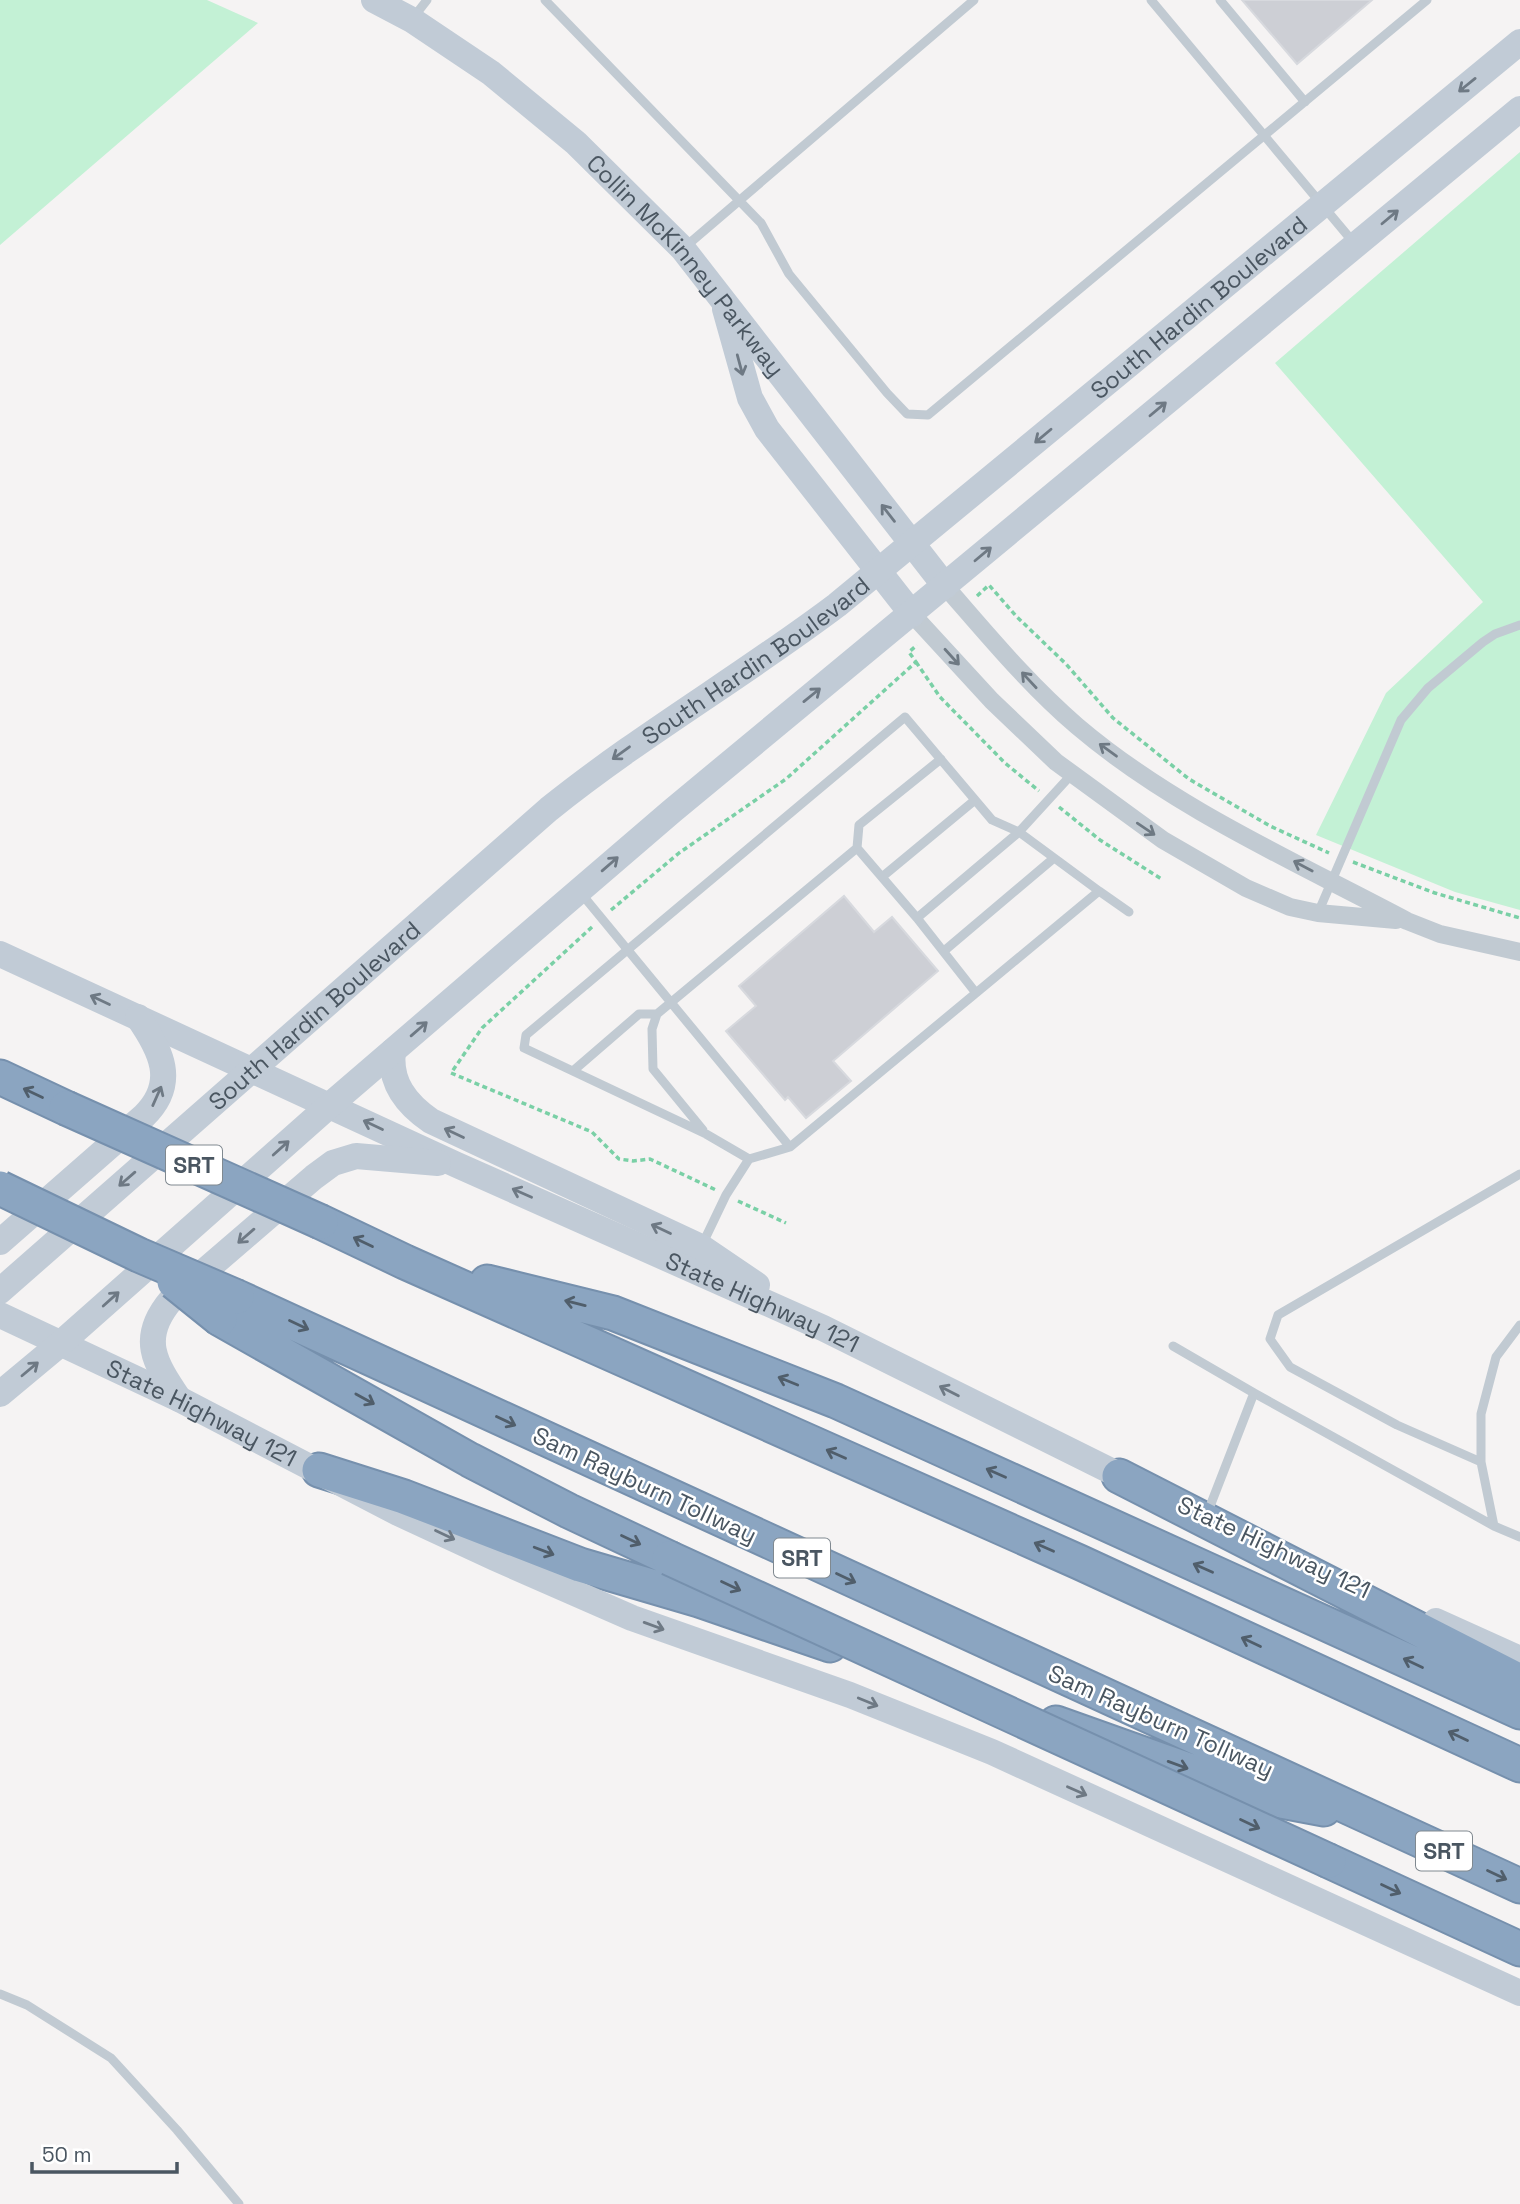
<svg xmlns="http://www.w3.org/2000/svg" width="1520" height="2204" font-family="'Space Grotesk',sans-serif">
  <rect width="100%" height="100%" fill="#f5f3f3"/>
  <path fill="#c3f1d5" d="M 0,0 L 207,0 L 258,23 L 0,245 Z
    M 1520,152 L 1520,910 L 1455,892 L 1316,835 L 1386,693 L 1483,602 L 1275,363 Z"/>
  <path fill="#cdcfd5" stroke="#d7d9de" stroke-width="2" d="M 1242,0 L 1372,0 L 1297,64 Z
    M 844,896 L 874,932 L 892,917 L 938,971 L 833,1061 L 851,1081 L 806,1118 L 788,1097 L 785,1100 L 726,1031 L 756,1006 L 739,986 Z"/>
  <g fill="none" stroke-linecap="round" stroke-linejoin="round">
    <g stroke="#7690ad" stroke-width="37">
      <path id="highway" d="M 0,1077 L 66,1108
        M 321,1222 L 405,1262 L 1079,1562 L 1520,1765
        M 487,1282 L 613,1313 L 836,1401 L 1520,1712
        M 237,1297 L 1520,1886
        M 220,1319 L 470,1460 L 569,1511 L 669,1558
        M 319,1470 L 404,1497 L 580,1565 L 699,1600 L 830,1645
        M 1119,1476 L 1520,1681
        M 1056,1723 L 1270,1799 L 1324,1809
        M 1329,1861 L 1520,1949"/>
    </g>
    <path stroke="#7ad0a6" stroke-width="3.5" stroke-dasharray="5 3.5" stroke-linecap="butt" d="M 977,596 L 989,585 L 1016,616 L 1066,664 L 1113,718 L 1189,779 L 1270,826 L 1329,853
      M 916,662 L 940,697 L 1005,763 L 1039,791
      M 1059,807 L 1100,840 L 1163,880
      M 1353,862 L 1435,893 L 1520,918
      M 611,910 L 679,853 L 786,779 L 916,662 L 909,652 L 917,645
      M 592,927 L 482,1028 L 451,1073 L 592,1132 L 619,1159 L 633,1161 L 650,1159 L 716,1190
      M 738,1201 L 786,1223"/>
    <path stroke="#c1cad2" stroke-width="9" d="M 545,0 L 761,223 L 789,274 L 887,393 L 907,414 L 928,415 L 1427,0
      M 1151,0 L 1354,243
      M 1220,0 L 1305,102
      M 413,18 L 427,0
      M 685,247 L 974,0
      M 857,848 L 859,825 L 941,759
      M 882,877 L 975,800
      M 1099,891 L 1129,912
      M 580,892 L 790,1147 L 749,1159 L 726,1195 L 703,1243
      M 1318,913 L 1401,720 L 1428,688 L 1483,642 L 1495,634 L 1520,625
      M 944,951 L 1054,858
      M 657,1014 L 652,1029 L 653,1069 L 703,1130
      M 573,1071 L 639,1014 L 657,1014 L 857,848 L 917,918 L 1019,832 L 1072,774
      M 790,1147 L 976,993
      M 749,1159 L 706,1134 L 524,1048 L 526,1035 L 905,717 L 992,820 L 1019,832 L 1099,891 L 976,993 L 917,918
      M 1173,1346 L 1254,1393 L 1207,1514
      M 1254,1393 L 1494,1526 L 1520,1537
      M 1481,1462 L 1397,1425 L 1290,1367 L 1270,1339 L 1278,1315 L 1520,1174
      M 1494,1526 L 1481,1462 L 1481,1414 L 1496,1357 L 1520,1325
      M 0,1994 L 27,2005 L 111,2058 L 177,2130 L 239,2204"/>
    <path stroke="#c1cad2" stroke-width="18" d="M 945,586 C 987,634 1028,684 1077,726 C 1172,807 1296,862 1407,921 L 1440,934 L 1520,952
      M 912,614 L 992,701 L 1056,762 L 1163,840 L 1246,888 L 1290,907 L 1318,913 L 1396,920"/>
    <g stroke="#c1cbd6" stroke-width="26">
      <path id="s1" d="M 374,0 L 412,20 L 491,73 L 576,143 L 683,249 L 945,586"/>
      <path d="M 725,309 L 750,398 L 767,429 L 912,614"/>
      <path id="s2" d="M 0,954 L 457,1165 L 823,1328 L 1137,1484"/>
      <path d="M 393,1051 C 389,1082 406,1104 431,1121 L 701,1247 L 757,1285"/>
      <path d="M 0,1242 L 144,1116 C 178,1083 161,1050 138,1017"/>
      <path id="s3" d="M 0,1291 L 549,809 C 641,735 743,676 837,605 L 1520,42"/>
      <path id="s4" d="M 0,1315 L 179,1399 L 398,1513 L 495,1558 L 632,1618 L 850,1695 L 992,1752 L 1520,1993"/>
      <path d="M 0,1394 L 60,1344 L 330,1105 L 672,811 L 1520,109"/>
      <path d="M 179,1399 C 154,1362 139,1338 171,1300 L 314,1177 L 333,1163 L 356,1156 L 438,1163"/>
      <path d="M 1436,1621 L 1520,1659"/>
    </g>
    <use href="#highway" stroke="#8ba5c1" stroke-width="33"/>
    <g stroke="#7690ad" stroke-width="37" stroke-linecap="butt">
      <path id="highway-bridge" d="M 66,1108 L 321,1222
        M 0,1188 L 139,1255 L 237,1297
        M 174,1282 L 220,1319
        M 669,1558 L 1329,1861"/>
    </g>
    <use href="#highway-bridge" stroke="#8ba5c1" stroke-width="33"/>
  </g>
  <defs><path id="oneway-shaft" d="M-6 0H5M1.5-3L5.5 0L1.5 3" fill="none" stroke-width="1.6" stroke-linecap="round" stroke-linejoin="round" transform="scale(1.75)"/></defs>
  <g stroke="#6e7984">
    <use href="#oneway-shaft" transform="translate(1467 85) rotate(141)"/>
    <use href="#oneway-shaft" transform="translate(1390 217) rotate(-40)"/>
    <use href="#oneway-shaft" transform="translate(740 365) rotate(75)"/>
    <use href="#oneway-shaft" transform="translate(1158 409) rotate(-40)"/>
    <use href="#oneway-shaft" transform="translate(1043 436) rotate(140)"/>
    <use href="#oneway-shaft" transform="translate(888 513) rotate(-128)"/>
    <use href="#oneway-shaft" transform="translate(983 554) rotate(-40)"/>
    <use href="#oneway-shaft" transform="translate(812 695) rotate(-39)"/>
    <use href="#oneway-shaft" transform="translate(621 753) rotate(144)"/>
    <use href="#oneway-shaft" transform="translate(610 864) rotate(-41)"/>
    <use href="#oneway-shaft" transform="translate(100 1000) rotate(-155)"/>
    <use href="#oneway-shaft" transform="translate(419 1029) rotate(-41)"/>
    <use href="#oneway-shaft" transform="translate(157 1096) rotate(-66)"/>
    <use href="#oneway-shaft" transform="translate(373 1125) rotate(-155)"/>
    <use href="#oneway-shaft" transform="translate(454 1133) rotate(-155)"/>
    <use href="#oneway-shaft" transform="translate(281 1148) rotate(-42)"/>
    <use href="#oneway-shaft" transform="translate(127 1179) rotate(139)"/>
    <use href="#oneway-shaft" transform="translate(522 1193) rotate(-156)"/>
    <use href="#oneway-shaft" transform="translate(661 1229) rotate(-155)"/>
    <use href="#oneway-shaft" transform="translate(246 1236) rotate(139)"/>
    <use href="#oneway-shaft" transform="translate(111 1299) rotate(-42)"/>
    <use href="#oneway-shaft" transform="translate(30 1369) rotate(-40)"/>
    <use href="#oneway-shaft" transform="translate(949 1391) rotate(-153)"/>
    <use href="#oneway-shaft" transform="translate(445 1535) rotate(25)"/>
    <use href="#oneway-shaft" transform="translate(654 1626) rotate(20)"/>
    <use href="#oneway-shaft" transform="translate(868 1702) rotate(22)"/>
    <use href="#oneway-shaft" transform="translate(1077 1791) rotate(24)"/>
  </g>
  <g stroke="#6e7983">
    <use href="#oneway-shaft" transform="translate(952 657) rotate(48)"/>
    <use href="#oneway-shaft" transform="translate(1029 680) rotate(-133)"/>
    <use href="#oneway-shaft" transform="translate(1108 750) rotate(-144)"/>
    <use href="#oneway-shaft" transform="translate(1146 829) rotate(34)"/>
    <use href="#oneway-shaft" transform="translate(1303 866) rotate(-152)"/>
  </g>
  <g stroke="#505e6b">
    <use href="#oneway-shaft" transform="translate(33 1093) rotate(-155)"/>
    <use href="#oneway-shaft" transform="translate(363 1242) rotate(-154)"/>
    <use href="#oneway-shaft" transform="translate(575 1303) rotate(-166)"/>
    <use href="#oneway-shaft" transform="translate(299 1325) rotate(25)"/>
    <use href="#oneway-shaft" transform="translate(788 1381) rotate(-158)"/>
    <use href="#oneway-shaft" transform="translate(365 1399) rotate(29)"/>
    <use href="#oneway-shaft" transform="translate(506 1421) rotate(25)"/>
    <use href="#oneway-shaft" transform="translate(836 1454) rotate(-156)"/>
    <use href="#oneway-shaft" transform="translate(996 1473) rotate(-156)"/>
    <use href="#oneway-shaft" transform="translate(631 1540) rotate(25)"/>
    <use href="#oneway-shaft" transform="translate(1044 1547) rotate(-156)"/>
    <use href="#oneway-shaft" transform="translate(544 1551) rotate(21)"/>
    <use href="#oneway-shaft" transform="translate(1203 1568) rotate(-156)"/>
    <use href="#oneway-shaft" transform="translate(846 1578) rotate(25)"/>
    <use href="#oneway-shaft" transform="translate(731 1586) rotate(25)"/>
    <use href="#oneway-shaft" transform="translate(1251 1642) rotate(-155)"/>
    <use href="#oneway-shaft" transform="translate(1413 1663) rotate(-155)"/>
    <use href="#oneway-shaft" transform="translate(1458 1736) rotate(-155)"/>
    <use href="#oneway-shaft" transform="translate(1178 1765) rotate(20)"/>
    <use href="#oneway-shaft" transform="translate(1250 1824) rotate(25)"/>
    <use href="#oneway-shaft" transform="translate(1497 1875) rotate(25)"/>
    <use href="#oneway-shaft" transform="translate(1391 1889) rotate(25)"/>
  </g>
  <g text-anchor="middle" dominant-baseline="central" stroke-width="5" stroke-linejoin="round" paint-order="stroke">
    <g fill="#fff" stroke="#808990" stroke-width="2">
      <rect x="166" y="1145.5" width="56" height="39" rx="5"/>
      <rect x="774" y="1538.5" width="56" height="39" rx="5"/>
      <rect x="1416" y="1831.5" width="56" height="39" rx="5"/>
    </g>
    <g font-size="23" font-weight="bold" fill="#4a5661">
      <text x="194" y="1165">SRT</text>
      <text x="802" y="1558">SRT</text>
      <text x="1444" y="1851">SRT</text>
    </g>
    <g font-size="24" fill="#4a5661" stroke="#fff">
      <text stroke="none"><textPath href="#s1" startOffset="413">Collin McKinney Parkway</textPath></text>
      <text stroke="none"><textPath href="#s3" startOffset="1552">South Hardin Boulevard</textPath></text>
      <text stroke="none"><textPath href="#s3" startOffset="985">South Hardin Boulevard</textPath></text>
      <text stroke="none"><textPath href="#s3" startOffset="418">South Hardin Boulevard</textPath></text>
      <text stroke="none"><textPath href="#s2" startOffset="838">State Highway 121</textPath></text>
      <text stroke="none"><textPath href="#s4" startOffset="224">State Highway 121</textPath></text>
      <text transform="translate(645 1485) rotate(25)">Sam Rayburn Tollway</text>
      <text transform="translate(1274 1547) rotate(25)">State Highway 121</text>
      <text transform="translate(1161 1721) rotate(24)">Sam Rayburn Tollway</text>
    </g>
  </g>
  <path d="M32 2162v10h145v-10" fill="none" stroke="#4a5661" stroke-width="3.5"/>
  <text x="42" y="2162" font-size="21" fill="#4a5661" stroke="#ffffff" stroke-width="5" paint-order="stroke">50 m</text>
</svg>
